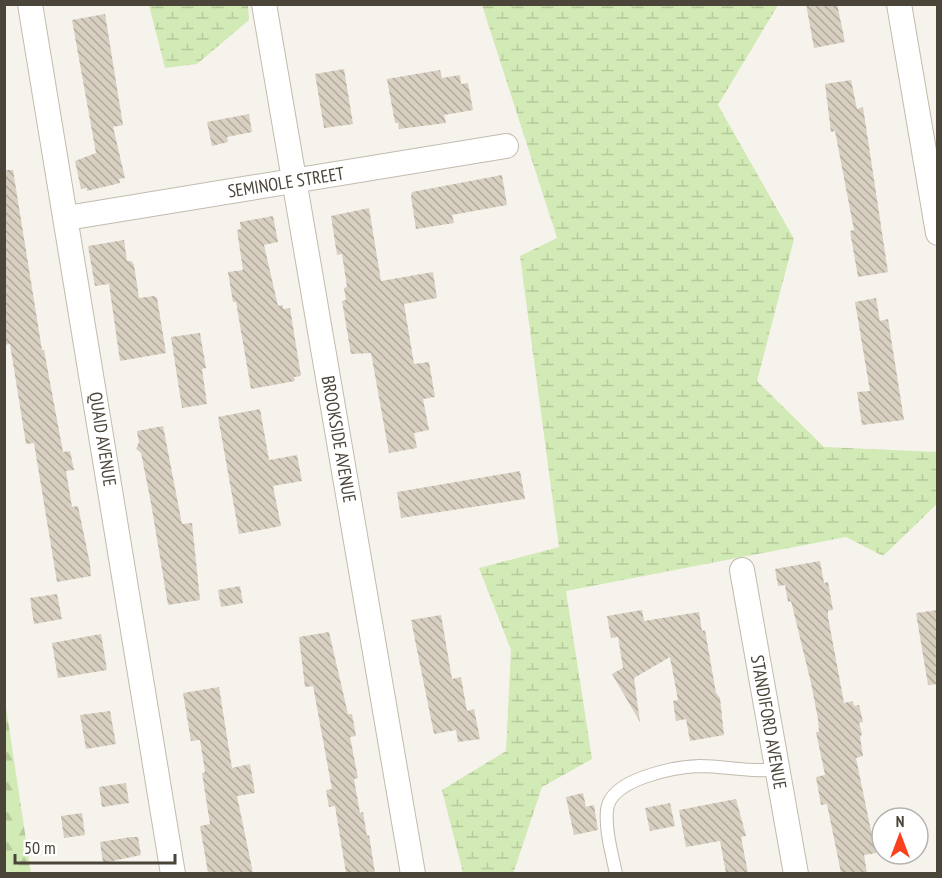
<svg xmlns="http://www.w3.org/2000/svg" width="942" height="878" font-family="'PT Sans Narrow',sans-serif">
  <defs>
    <pattern id="forest-firs" width="22" height="20" patternUnits="userSpaceOnUse" patternTransform="scale(1.5)"><rect width="22" height="20" fill="#d2eab5"/><path d="M5 1l3.5 6h-7zM16 11l3.5 6h-7z" fill="#b6ca9c"/></pattern>
    <pattern id="wetland-marsh" width="20" height="14" patternUnits="userSpaceOnUse" patternTransform="scale(1.5)"><rect width="20" height="14" fill="#d2eab5"/><path d="M1 5h8M5 5V1M11 12h8M15 12V8" fill="none" stroke="#b6ca9c"/></pattern>
    <pattern id="building-back-hatch" width="6" height="6" patternUnits="userSpaceOnUse" patternTransform="scale(1.5)"><rect width="6" height="6" fill="#d8cfc1"/><path d="M-1 5l2 2M0 0l6 6M5-1l2 2" fill="none" stroke="#b1aa9e"/></pattern>
  </defs>
  <rect width="100%" height="100%" fill="#f6f3ec"/>
  <path fill="url(#forest-firs)" d="M 4,701 L 5,701 L 31,873 L 5,873 Z"/>
  <path fill="url(#wetland-marsh)" d="M 149,5 L 248,5 L 249,20 L 197,64 L 165,68 Z
    M 482,5 L 778,5 L 718,105 L 794,239 L 757,381 L 824,447 L 938,452 L 937,504 L 883,556 L 846,537 L 566,591 L 592,759 L 542,787 L 513,874 L 463,873 L 442,790 L 506,751 L 511,650 L 479,568 L 559,547 L 520,256 L 557,238 Z"/>
  <path fill="url(#building-back-hatch)" d="M 806,4 L 837,4 L 845,42 L 814,48 Z
    M 105,14 L 123,125 L 113,127 L 125,178 L 119,179 L 120,183 L 87,191 L 87,188 L 81,189 L 75,161 L 96,153 L 72,20 Z
    M 344,69 L 353,124 L 324,128 L 315,74 Z
    M 440,70 L 442,78 L 460,75 L 461,84 L 468,83 L 473,110 L 444,115 L 446,123 L 399,129 L 398,123 L 395,123 L 387,79 Z
    M 851,80 L 857,109 L 863,107 L 888,272 L 858,277 L 850,231 L 854,230 L 835,131 L 831,132 L 825,84 Z
    M 249,114 L 252,132 L 227,137 L 228,142 L 212,146 L 207,122 Z
    M 4,170 L 13,170 L 42,350 L 44,350 L 63,452 L 70,451 L 74,470 L 66,471 L 72,507 L 78,506 L 90,564 L 91,576 L 57,582 L 34,443 L 26,444 L 10,344 L 4,345 Z
    M 502,175 L 507,205 L 452,215 L 454,223 L 416,229 L 411,197 L 412,192 Z
    M 369,208 L 381,281 L 433,272 L 437,298 L 404,304 L 414,364 L 429,362 L 435,397 L 423,399 L 429,430 L 414,433 L 417,448 L 389,453 L 371,353 L 351,354 L 342,301 L 346,300 L 344,288 L 347,287 L 342,254 L 337,255 L 331,216 Z
    M 273,216 L 278,242 L 264,245 L 278,306 L 283,305 L 283,309 L 290,308 L 301,376 L 294,377 L 295,381 L 251,389 L 236,302 L 233,302 L 228,272 L 243,270 L 237,230 L 241,229 L 240,222 Z
    M 124,240 L 127,261 L 131,261 L 134,265 L 139,298 L 154,296 L 157,298 L 166,353 L 120,361 L 109,284 L 95,286 L 88,246 Z
    M 876,298 L 880,321 L 888,319 L 904,420 L 862,425 L 857,392 L 870,391 L 855,302 Z
    M 200,333 L 206,368 L 202,369 L 207,404 L 182,408 L 171,337 Z
    M 260,409 L 269,460 L 297,455 L 302,481 L 273,486 L 281,526 L 239,534 L 218,417 Z
    M 163,426 L 182,524 L 192,523 L 200,600 L 168,605 L 151,503 L 141,453 L 136,449 L 139,442 L 137,431 Z
    M 520,471 L 525,499 L 401,518 L 397,492 Z
    M 820,561 L 824,583 L 828,582 L 833,610 L 828,611 L 828,617 L 844,703 L 853,701 L 854,706 L 859,705 L 863,722 L 859,723 L 862,734 L 860,737 L 863,756 L 856,758 L 871,831 L 882,830 L 882,852 L 864,855 L 867,873 L 841,873 L 827,804 L 821,805 L 816,777 L 825,775 L 816,732 L 819,732 L 818,719 L 811,683 L 791,601 L 788,602 L 785,585 L 778,586 L 775,569 Z
    M 240,586 L 243,603 L 221,607 L 218,590 Z
    M 57,594 L 62,619 L 34,624 L 30,598 Z
    M 642,610 L 644,621 L 699,612 L 702,631 L 705,630 L 716,693 L 720,698 L 724,735 L 690,741 L 686,719 L 676,721 L 673,701 L 678,700 L 670,657 L 634,678 L 640,722 L 612,674 L 623,668 L 618,637 L 611,638 L 607,616 Z
    M 938,610 L 938,684 L 928,685 L 916,613 Z
    M 441,615 L 452,679 L 461,677 L 467,711 L 474,709 L 480,739 L 458,742 L 456,730 L 434,734 L 411,620 Z
    M 329,632 L 348,714 L 352,714 L 356,736 L 350,737 L 358,778 L 354,779 L 360,813 L 363,812 L 367,836 L 369,835 L 375,873 L 346,873 L 335,806 L 329,807 L 326,790 L 332,789 L 313,686 L 305,687 L 299,637 Z
    M 101,634 L 107,670 L 58,678 L 52,643 Z
    M 219,687 L 232,768 L 250,764 L 255,793 L 237,796 L 253,873 L 208,873 L 200,826 L 210,824 L 202,773 L 205,772 L 200,740 L 191,741 L 183,693 Z
    M 110,711 L 116,744 L 86,749 L 80,715 Z
    M 126,783 L 129,803 L 102,807 L 99,787 Z
    M 583,793 L 586,807 L 594,805 L 598,830 L 574,835 L 566,797 Z
    M 736,799 L 746,836 L 741,837 L 748,873 L 726,873 L 720,841 L 686,847 L 679,810 Z
    M 670,803 L 675,826 L 650,831 L 645,808 Z
    M 82,813 L 85,835 L 64,838 L 61,816 Z
    M 131,837 L 138,837 L 141,855 L 103,863 L 100,842 Z"/>
  <g fill="none" stroke-linecap="round" stroke-linejoin="round">
    <g stroke="#c2bbae" stroke-width="14">
      <path id="lane" d="M 616,874 C 612,853 605,831 607,810 C 610,779 674,767 700,766 C 726,766 752,773 778,769"/>
    </g>
    <g stroke="#c2bbae" stroke-width="26">
      <path id="street" d="M 30,4 L 173,874
        M 264,4 L 413,874
        M 899,4 L 938,233
        M 67,218 L 506,146
        M 742,570 L 796,874"/>
    </g>
    <use href="#lane" stroke="#fff" stroke-width="12"/>
    <use href="#street" stroke="#fff" stroke-width="24"/>
  </g>
  <g text-anchor="middle" dominant-baseline="central" stroke-width="5" stroke-linejoin="round" paint-order="stroke">
    <g font-size="18" fill="#4b4439" stroke="#fff">
      <text transform="translate(286 182) rotate(-9)">SEMINOLE STREET</text>
      <text transform="translate(103 439) rotate(81)">QUAID AVENUE</text>
      <text transform="translate(339 439) rotate(80)">BROOKSIDE AVENUE</text>
      <text transform="translate(769 722) rotate(80)">STANDIFORD AVENUE</text>
    </g>
  </g>
  <rect width="942" height="878" fill="none" stroke="#4b4439" stroke-width="12"/>
  <g transform="translate(900 836)"><circle r="28" fill="#ffffff" stroke="#b7b4b0" stroke-width="1.5"/>
  <path d="M0-4.5L10 22L0 15L-10 22Z" fill="#fc3f1d"/>
  <text y="-9" font-size="16" font-weight="bold" text-anchor="middle" fill="#4b4439">N</text>
  </g>
  <path d="M15 854v9h160v-9" fill="none" stroke="#4b4439" stroke-width="3"/>
  <text x="24" y="854" font-size="18" fill="#4b4439" stroke="#ffffff" stroke-width="4.5" paint-order="stroke">50 m</text>
</svg>
